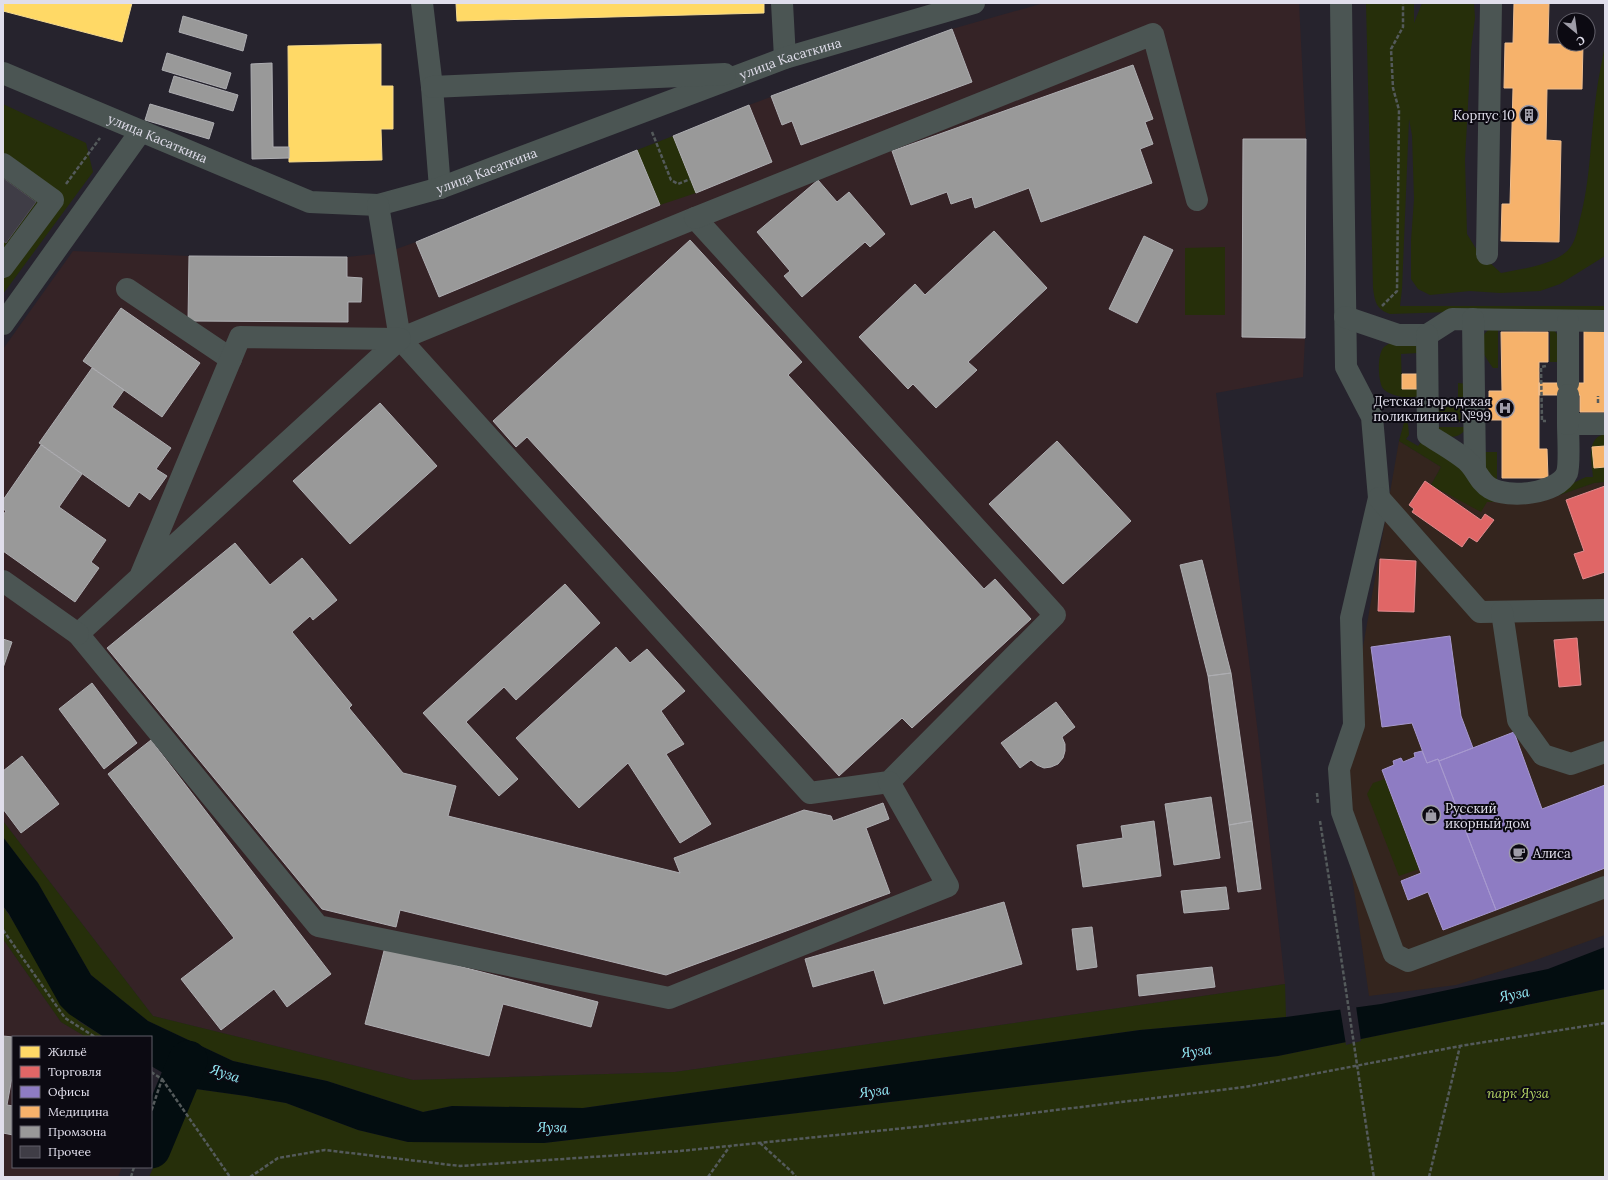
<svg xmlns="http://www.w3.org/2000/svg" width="1608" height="1180" font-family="Lora,serif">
  <rect width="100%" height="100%" fill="#26232d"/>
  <path fill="#34251e" d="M 1399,441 L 1441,467 L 1431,485 L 1487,502 L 1540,502 L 1594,483 L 1605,482 L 1605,935 L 1533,961 L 1456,985 L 1369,996 L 1339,784 Z"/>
  <path fill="#352326" d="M 1044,3 L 1299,3 L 1306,139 L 1305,338 L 1303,377 L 1216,393 L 1258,734 L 1285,984 L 675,1072 L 413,1080 L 153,1016 L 3,821 L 3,349 L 73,251 L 189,256 L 347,257 L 385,253 L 416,242 L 749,105 L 952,29 Z
    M 3,939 L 61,1022 L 86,1037 L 13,1037 L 13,1167 L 122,1167 L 118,1177 L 3,1177 Z"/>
  <path fill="#262f0a" d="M 1366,3 L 1414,3 L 1414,23 L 1422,3 L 1474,3 L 1475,18 L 1471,49 L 1465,160 L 1467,234 L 1478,252 L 1501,273 C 1521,269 1555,265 1569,249 C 1575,242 1577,232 1579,223 C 1591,180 1590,140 1596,96 C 1598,79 1602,62 1605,45 L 1605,256 L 1560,284 L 1540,291 L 1500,293 L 1470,291 L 1430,295 L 1418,289 L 1411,279 L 1411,241 L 1414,199 L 1412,135 L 1409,119 L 1402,289 L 1400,306 L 1605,306 L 1605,314 L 1450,312 L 1390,314 C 1376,309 1375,302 1373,288 Z
    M 3,104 L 86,143 L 93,172 L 3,294 Z
    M 673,136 L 696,193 L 660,205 L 637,150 Z
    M 1225,247 L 1225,315 L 1185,315 L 1185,248 Z
    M 1545,326 C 1564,332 1560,346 1560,362 L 1550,362 L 1550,329 L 1498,330 L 1498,368 L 1493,368 C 1483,353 1472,342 1491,328 Z
    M 1392,342 L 1420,343 L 1418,353 L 1401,354 L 1402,389 L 1419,389 L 1417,396 C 1409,400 1386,395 1382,387 C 1378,378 1377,354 1384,347 C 1386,345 1389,344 1392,342 Z
    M 1458,383 L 1467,384 L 1467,422 L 1458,422 L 1458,416 L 1441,416 L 1437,414 L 1438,406 L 1440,405 L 1458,405 Z
    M 1405,419 L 1408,424 L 1409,435 L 1406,439 L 1418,446 L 1422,441 L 1462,466 L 1541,498 L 1586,477 L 1593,477 C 1592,463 1585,438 1605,434 L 1605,482 L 1594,483 L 1540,502 L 1487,502 L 1481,512 L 1431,485 L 1441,467 L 1399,441 Z
    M 1437,427 L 1467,427 C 1461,437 1455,437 1444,437 Z
    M 1481,452 L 1497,452 L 1497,484 L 1489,478 Z
    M 1385,779 L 1419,869 L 1399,876 L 1367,794 L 1373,783 Z
    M 3,821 L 153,1016 L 413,1080 L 675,1072 L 1285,984 L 1286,1017 L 1140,1030 L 583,1108 L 452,1106 L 423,1112 L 327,1081 L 233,1061 L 148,1021 L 91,975 L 38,883 L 3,837 Z
    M 3,906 L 78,1021 L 104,1037 L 86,1037 L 61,1022 L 3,939 Z
    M 1605,989 L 1605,1177 L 149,1177 L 189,1088 L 246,1096 L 286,1103 L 358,1130 L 408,1142 L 544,1143 L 1278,1056 Z"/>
  <path fill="#030d10" d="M 3,837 L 38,883 L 91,975 L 148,1021 L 233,1061 L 327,1081 L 423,1112 L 452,1106 L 583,1108 L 1140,1030 L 1286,1017 L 1381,1004 L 1548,969 L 1605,947 L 1605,989 L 1278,1056 L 544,1143 L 408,1142 L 358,1130 L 286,1103 L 246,1096 L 189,1088 L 151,1066 L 151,1037 L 104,1037 L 69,1014 L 60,1005 L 9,914 L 3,906 Z"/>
  <path fill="#26232d" d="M 1356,1006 L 1361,1041 L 1346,1045 L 1340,1008 Z"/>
  <path fill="#ffd966" stroke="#f6da8e" d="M 3,3 L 132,3 L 122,42 L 3,11 Z
    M 456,3 L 764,3 L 764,13 L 457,21 Z
    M 381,44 L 381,86 L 393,86 L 393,129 L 381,129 L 382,160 L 289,162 L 288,46 Z"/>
  <path fill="#e06666" stroke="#e08a8e" d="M 1425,481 L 1481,520 L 1485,514 L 1494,520 L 1477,542 L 1469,537 L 1462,547 L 1412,512 L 1414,509 L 1409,505 Z
    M 1605,486 L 1605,572 L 1583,579 L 1574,554 L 1584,551 L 1566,500 Z
    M 1380,559 L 1416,561 L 1414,612 L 1378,611 Z
    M 1577,638 L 1581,685 L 1559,687 L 1554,640 Z"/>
  <path fill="#8e7cc3" stroke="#a799cf" d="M 1450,636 L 1461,716 L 1473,748 L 1439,761 L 1438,759 L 1427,763 L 1412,723 L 1382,727 L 1371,647 Z
    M 1514,732 L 1542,809 L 1605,785 L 1605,868 L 1496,910 L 1439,761 Z
    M 1422,751 L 1427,763 L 1438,759 L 1496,910 L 1443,930 L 1428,892 L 1408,900 L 1401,881 L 1421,873 L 1382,770 L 1394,765 L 1393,761 L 1401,758 L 1403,762 L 1415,757 L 1414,753 Z"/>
  <path fill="#f6b26b" stroke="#efbf91" d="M 1514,3 L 1549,3 L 1548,44 L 1583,44 L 1582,89 L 1547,89 L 1546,140 L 1561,141 L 1559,242 L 1501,241 L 1502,204 L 1510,204 L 1513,88 L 1504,88 L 1505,43 L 1513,43 Z
    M 1605,329 L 1605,412 L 1580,412 L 1580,395 L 1539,395 L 1539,383 L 1584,383 L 1584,331 Z
    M 1501,332 L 1548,332 L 1548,362 L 1539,362 L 1539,449 L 1547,449 L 1548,478 L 1502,478 L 1502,420 L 1489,420 L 1489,391 L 1502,391 Z
    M 1402,374 L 1418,374 L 1418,389 L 1402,389 Z
    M 1605,446 L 1605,467 L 1594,468 L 1592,447 Z"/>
  <path fill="#999" stroke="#aeaeb2" d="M 183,16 L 247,35 L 243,51 L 179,32 Z
    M 952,29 L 972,82 L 801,145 L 792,121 L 782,125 L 771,96 Z
    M 167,53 L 231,73 L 226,89 L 162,70 Z
    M 272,63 L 273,147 L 289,147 L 289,158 L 252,159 L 251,64 Z
    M 1133,65 L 1153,119 L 1145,122 L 1153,144 L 1140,149 L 1152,183 L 1041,222 L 1029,188 L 975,208 L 972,197 L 951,204 L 947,192 L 911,205 L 892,151 Z
    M 174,76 L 238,95 L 233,111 L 169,92 Z
    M 150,104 L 214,123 L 209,139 L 145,120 Z
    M 749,105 L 772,162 L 696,193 L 673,136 Z
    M 1243,139 L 1306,139 L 1305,338 L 1242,337 Z
    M 637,150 L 660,205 L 439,297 L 416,242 Z
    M 818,180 L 837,202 L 849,192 L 885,234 L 870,247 L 865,242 L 802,297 L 784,276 L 790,271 L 757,232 Z
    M 994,231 L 1047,288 L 968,362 L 977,370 L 936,408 L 913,384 L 908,389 L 859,337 L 915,284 L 925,295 Z
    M 1144,236 L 1173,250 L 1137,323 L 1109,309 Z
    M 690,240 L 802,362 L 788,375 L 984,589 L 995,579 L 1031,619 L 912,728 L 902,718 L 839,776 L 527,437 L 516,447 L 493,421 Z
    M 189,256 L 347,257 L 347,277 L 362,278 L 361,302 L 348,302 L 348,322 L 188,321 Z
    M 121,308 L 200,363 L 162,417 L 83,361 Z
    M 92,368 L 124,390 L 112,407 L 171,448 L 156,469 L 167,476 L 150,500 L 139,492 L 129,507 L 39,443 Z
    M 380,403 L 437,466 L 350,544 L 293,481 Z
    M 1057,441 L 1131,521 L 1063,584 L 989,504 Z
    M 41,445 L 82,474 L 59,507 L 106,540 L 91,562 L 99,568 L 75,602 L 3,551 L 3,515 L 6,511 L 3,509 L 3,500 Z
    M 235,543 L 270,585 L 302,558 L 337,600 L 313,620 L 310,616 L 292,632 L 352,705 L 349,708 L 403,773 L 456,786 L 448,816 L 680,873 L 674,858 L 804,810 L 831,816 L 833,821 L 883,803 L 889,819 L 866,828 L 890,893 L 666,975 L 400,910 L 396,927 L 322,909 L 107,648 Z
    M 1202,560 L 1231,673 L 1208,676 L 1180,565 Z
    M 565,584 L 600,623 L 516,700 L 504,687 L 466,722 L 518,779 L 499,796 L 423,713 Z
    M 3,639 L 12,642 L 3,668 Z
    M 616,647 L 630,663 L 647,649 L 685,691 L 661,711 L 684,744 L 666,754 L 711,824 L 680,843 L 628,763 L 579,808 L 516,738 Z
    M 1231,673 L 1252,821 L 1229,825 L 1208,676 Z
    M 92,683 L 137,743 L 104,769 L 59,709 Z
    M 1056,702 L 1075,727 L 1062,737 L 1065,744 L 1065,751 L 1063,758 L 1058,764 L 1051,767 L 1044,768 L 1037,765 L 1031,760 L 1020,768 L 1001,743 Z
    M 151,740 L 331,974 L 287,1007 L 274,989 L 221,1030 L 181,979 L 234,938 L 108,774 Z
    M 22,756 L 59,804 L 21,833 L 3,809 L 3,771 Z
    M 1211,797 L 1220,858 L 1174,865 L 1165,804 Z
    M 1154,821 L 1161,876 L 1083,887 L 1077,845 L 1123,838 L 1121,826 Z
    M 1252,821 L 1261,889 L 1238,892 L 1229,825 Z
    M 1226,887 L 1229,909 L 1184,913 L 1181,891 Z
    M 1004,902 L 1022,964 L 884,1004 L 874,970 L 813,987 L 805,959 Z
    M 1092,927 L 1097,967 L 1077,970 L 1072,929 Z
    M 385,947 L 598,1002 L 591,1027 L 503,1004 L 489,1056 L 365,1024 Z
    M 1212,967 L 1215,987 L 1139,996 L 1137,975 Z
    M 3,1036 L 13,1037 L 13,1072 L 7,1105 L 13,1106 L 13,1135 L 3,1133 Z"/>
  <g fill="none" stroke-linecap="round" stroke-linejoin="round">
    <path stroke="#030d10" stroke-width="39" d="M 151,1149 L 188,1060"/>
  </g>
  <path fill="#3f3d46" stroke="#504e57" d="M 3,178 L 36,202 L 6,243 L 3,241 Z"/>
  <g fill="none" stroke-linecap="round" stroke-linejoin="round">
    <path stroke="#545a5b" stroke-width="2.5" stroke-dasharray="4 2" stroke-linecap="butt" d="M 652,132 L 671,180 L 678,184 L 690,179
      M 66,184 L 100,138
      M 1382,306 L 1397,291 L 1399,110 L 1393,88 L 1391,49 L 1403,27 L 1403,3
      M 1546,366 L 1541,367 L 1542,421 L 1546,421
      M 1598,403 L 1598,396
      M 1317,793 L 1318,804
      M 1320,821 L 1335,917
      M 3,930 L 65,1018 L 95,1037
      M 151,1072 L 162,1079 L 151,1112
      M 162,1079 L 230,1177
      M 760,1143 L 792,1172 L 796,1177
      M 1373,1172 L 1374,1177
      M 131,1177 L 134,1167
      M 250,1177 L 278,1158 L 325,1150 L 460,1166 L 680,1151 L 925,1126 L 1245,1087 L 1460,1046 L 1605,1023
      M 708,1177 L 730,1146
      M 1429,1177 L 1460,1046"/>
    <g stroke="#4b5553" stroke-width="22">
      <path d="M 422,3 L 432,87 L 440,188"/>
      <path d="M 782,3 L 785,58"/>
      <path d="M 1341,3 L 1346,367 L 1372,417 L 1379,498 L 1351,618 L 1354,725 L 1339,769 L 1342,812 L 1394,954 L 1408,961 L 1605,887"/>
      <path id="s1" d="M 3,73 L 310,202 L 378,205 L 440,188 L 785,58 L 974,3"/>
      <path d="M 432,87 L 725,74"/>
      <path d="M 3,164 L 53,200 L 3,267"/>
      <path d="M 378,205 L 400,339 L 810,793 L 889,782 L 1055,615 L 695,218 L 400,339"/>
      <path d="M 695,218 L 1153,34 L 1197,200"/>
      <path d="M 1487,254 L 1491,3"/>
      <path d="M 127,289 L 231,359"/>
      <path d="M 1345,317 L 1398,335 L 1427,335 L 1452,319 L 1605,321"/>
      <path d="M 1473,319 L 1475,469"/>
      <path d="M 3,324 L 141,131"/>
      <path d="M 1427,335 L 1428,435 C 1441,443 1455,451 1466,460 C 1476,468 1479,482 1490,488 C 1508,499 1558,494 1567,473 C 1570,464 1568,435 1568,424 L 1605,424"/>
      <path d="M 1568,383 L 1568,321"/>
      <path d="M 1568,424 L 1568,395"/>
      <path d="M 1379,498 L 1480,612 L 1605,610"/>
      <path d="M 140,577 L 240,337 L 400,339 L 78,634 L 318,926 L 669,998 L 948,886 L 889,782"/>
      <path d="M 3,581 L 78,634"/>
      <path d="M 1502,612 L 1518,720 L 1543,755 L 1571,764 L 1605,752"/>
    </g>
    <path stroke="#545a5b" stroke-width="2.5" stroke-dasharray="4 2" stroke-linecap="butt" d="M 1335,917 L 1373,1172"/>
  </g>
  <defs>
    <g id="building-ring" transform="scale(1)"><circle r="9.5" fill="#0c0a12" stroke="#9f9da8" stroke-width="1.5"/><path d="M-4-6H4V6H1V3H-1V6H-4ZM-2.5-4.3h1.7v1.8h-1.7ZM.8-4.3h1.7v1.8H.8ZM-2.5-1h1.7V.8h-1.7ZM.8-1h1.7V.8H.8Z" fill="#9f9da8"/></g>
    <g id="hospital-ring" transform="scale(1)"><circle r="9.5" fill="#0c0a12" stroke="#9f9da8" stroke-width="1.5"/><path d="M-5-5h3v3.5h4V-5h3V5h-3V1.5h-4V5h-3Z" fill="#9f9da8"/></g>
    <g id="shop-ring" transform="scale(1)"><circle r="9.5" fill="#0c0a12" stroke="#9f9da8" stroke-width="1.5"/><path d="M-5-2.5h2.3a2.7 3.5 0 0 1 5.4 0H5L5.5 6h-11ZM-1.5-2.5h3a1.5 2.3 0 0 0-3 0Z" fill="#9f9da8"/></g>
    <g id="cafe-ring" transform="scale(1)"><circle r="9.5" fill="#0c0a12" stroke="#9f9da8" stroke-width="1.5"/><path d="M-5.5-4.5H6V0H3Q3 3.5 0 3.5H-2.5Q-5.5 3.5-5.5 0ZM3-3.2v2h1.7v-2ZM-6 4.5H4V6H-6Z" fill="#9f9da8"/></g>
  </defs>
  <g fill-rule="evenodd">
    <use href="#building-ring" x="1529" y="115"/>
    <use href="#hospital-ring" x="1505" y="408"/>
    <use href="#shop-ring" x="1431" y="815"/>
    <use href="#cafe-ring" x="1519" y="853"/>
  </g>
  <g text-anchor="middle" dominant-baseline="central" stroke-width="4" stroke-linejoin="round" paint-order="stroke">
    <g font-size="13" fill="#e0deeb" stroke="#0c0a12">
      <text stroke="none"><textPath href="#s1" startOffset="839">улица Касаткина</textPath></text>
      <text stroke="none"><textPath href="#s1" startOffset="168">улица Касаткина</textPath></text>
      <text stroke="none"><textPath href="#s1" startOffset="515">улица Касаткина</textPath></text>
    </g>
    <g font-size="13" fill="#e0deeb" stroke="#0c0a12" text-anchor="end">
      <text x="1515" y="115">Корпус 10</text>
      <text x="1491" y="401">Детская городская<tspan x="1491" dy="15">поликлиника №99</tspan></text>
      <text x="1445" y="808" text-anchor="start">Русский<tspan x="1445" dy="15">икорный дом</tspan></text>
      <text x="1533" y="853" text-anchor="start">Алиса</text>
    </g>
    <g font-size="13" font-style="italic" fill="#b8d966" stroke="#0c0a12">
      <text x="1518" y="1093">парк Яуза</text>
    </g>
    <g font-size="14" font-style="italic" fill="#95effb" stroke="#0c0a12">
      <text transform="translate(1514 994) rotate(-11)">Яуза</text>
      <text transform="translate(1196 1051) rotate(-7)">Яуза</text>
      <text transform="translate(225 1073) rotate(19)">Яуза</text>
      <text transform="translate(874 1091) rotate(-7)">Яуза</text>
      <text transform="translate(552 1127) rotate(1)">Яуза</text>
    </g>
  </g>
  <rect width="1608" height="1180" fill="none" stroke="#e0deeb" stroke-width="8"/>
  <rect x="12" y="1036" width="140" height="132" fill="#0c0a12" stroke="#615f69"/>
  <rect x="20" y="1046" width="20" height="12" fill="#ffd966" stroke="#615f69"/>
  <text x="48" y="1056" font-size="12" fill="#e0deeb">Жильё</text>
  <rect x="20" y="1066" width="20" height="12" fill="#e06666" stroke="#615f69"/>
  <text x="48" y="1076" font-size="12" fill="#e0deeb">Торговля</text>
  <rect x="20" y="1086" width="20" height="12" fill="#8e7cc3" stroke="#615f69"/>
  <text x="48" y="1096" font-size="12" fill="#e0deeb">Офисы</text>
  <rect x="20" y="1106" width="20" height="12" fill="#f6b26b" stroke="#615f69"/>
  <text x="48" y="1116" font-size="12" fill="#e0deeb">Медицина</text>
  <rect x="20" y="1126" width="20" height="12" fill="#999999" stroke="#615f69"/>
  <text x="48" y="1136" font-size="12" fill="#e0deeb">Промзона</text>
  <rect x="20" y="1146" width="20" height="12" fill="#3f3d46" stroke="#615f69"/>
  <text x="48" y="1156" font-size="12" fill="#e0deeb">Прочее</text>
  <g transform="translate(1576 32) rotate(151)"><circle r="19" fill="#0c0a12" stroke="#615f69"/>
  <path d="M0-3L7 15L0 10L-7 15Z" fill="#9f9da8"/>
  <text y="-6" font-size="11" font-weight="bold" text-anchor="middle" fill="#e0deeb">С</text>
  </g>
</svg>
